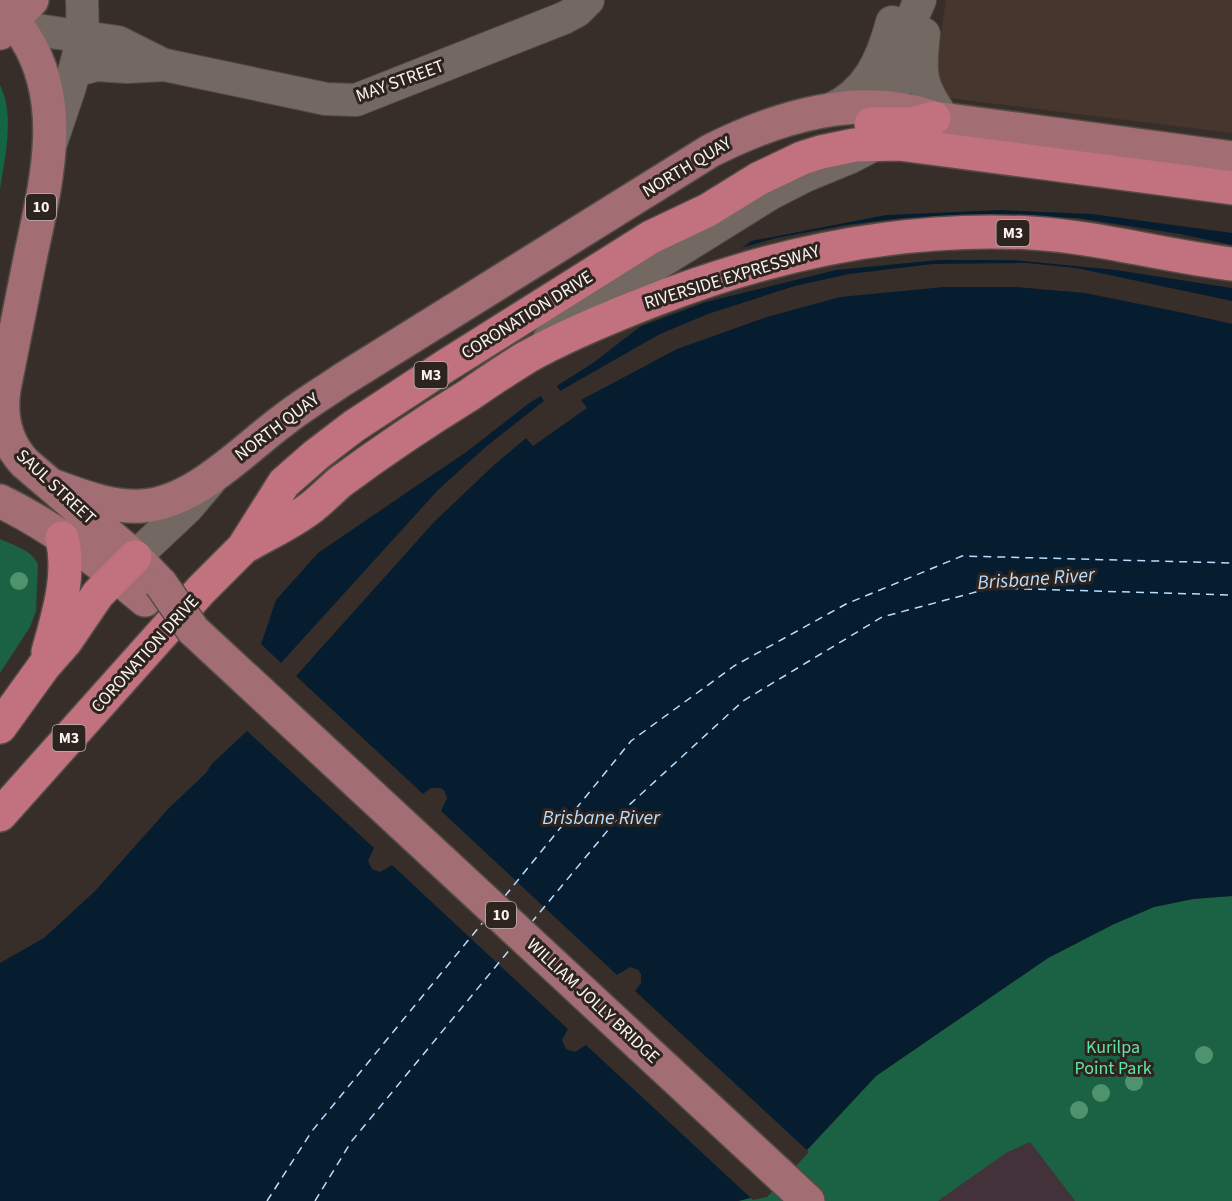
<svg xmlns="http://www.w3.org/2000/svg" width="1232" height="1201" font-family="'Source Sans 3',sans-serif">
  <rect width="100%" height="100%" fill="#382e29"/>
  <path fill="#47362e" d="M 946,0 L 1232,0 L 1232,133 L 932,96 Z"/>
  <path fill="#44323b" d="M 1030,1142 L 1075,1201 L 938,1201 L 1006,1153 Z"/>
  <path fill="#1a6243" d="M 0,539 C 13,545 34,551 38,565 L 36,611 L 30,627 L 0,673 Z
    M 1232,896 L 1232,1201 L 1075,1201 L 1030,1142 L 1006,1153 L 938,1201 L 738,1201 L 766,1194 L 876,1076 L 1048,958 L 1114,924 L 1154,907 L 1193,899 Z"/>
  <path fill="#156544" d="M 0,85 C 15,116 5,157 0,190 Z"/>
  <path fill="#061d2f" d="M 1001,210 L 1092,214 L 1232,233 L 1232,896 L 1193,899 L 1154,907 L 1114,924 L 1048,958 L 876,1076 L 766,1194 L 738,1201 L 0,1201 L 0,963 L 44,938 L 95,891 L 169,808 L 206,773 L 231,733 L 276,600 L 318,553 L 469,450 L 528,404 L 593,363 L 751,241 L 886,215 Z"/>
  <path fill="#382e29" d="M 1000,216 L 1078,218 L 1180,234 L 1232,245 L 1232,288 L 1116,270 L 1013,260 L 938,260 L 836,270 L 706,302 L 631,330 L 734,250 L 776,238 L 846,225 L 903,218 Z
    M 1026,263 L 1076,268 L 1232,301 L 1232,324 L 1184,313 L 1085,293 L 1015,287 L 944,287 L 840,297 L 767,317 L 677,349 L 581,400 L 587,408 L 533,446 L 526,438 L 494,465 L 434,522 L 296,676 L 423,794 L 431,788 L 440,788 L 444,790 L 447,798 L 441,811 L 617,975 L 630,967 L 638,970 L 641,974 L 641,983 L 635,991 L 809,1152 L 767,1197 L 753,1200 L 586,1045 L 575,1052 L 566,1049 L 562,1040 L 568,1029 L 392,865 L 380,872 L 372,869 L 368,861 L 374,848 L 247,731 L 201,774 L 228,732 L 259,642 L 281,663 L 438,490 L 488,445 L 544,401 L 539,393 L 555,383 L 560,391 L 660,334 L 708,314 L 795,286 L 849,274 L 933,264 Z"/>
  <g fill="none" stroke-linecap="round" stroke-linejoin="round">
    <path stroke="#badefe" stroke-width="1.5" stroke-dasharray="8 6" stroke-linecap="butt" d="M 505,896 L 631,741 L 734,666 L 846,604 L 962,556 L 1232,563
      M 531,923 L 628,806 L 743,701 L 882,617 L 991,588 L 1232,595
      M 267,1201 L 312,1131 L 484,921
      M 315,1201 L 351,1142 L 511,948"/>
    <g stroke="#544b47" stroke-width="34">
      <path id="minor" d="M 17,27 L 118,42 L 164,65
        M 924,34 C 919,75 920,85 944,119
        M 75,71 L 96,65 L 127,67 L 165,65 L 326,99 L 356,100 L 564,18 L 577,11 L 588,0
        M 829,110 C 867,94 882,60 892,22
        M 51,143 L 70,87 L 83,37 L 82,0
        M 549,339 L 585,309 L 770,194 L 805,176 L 851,157 L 870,147 L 880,135 L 888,118 L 909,25 L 920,0
        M 135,557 L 187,508 L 210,481"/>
    </g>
    <g stroke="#544b47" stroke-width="36">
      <path id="major" d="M 0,10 C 8,19 18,27 25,37 C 67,103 46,183 31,254 C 22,299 13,344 4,389 C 0,416 5,442 25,463 L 135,557 L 161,584
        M 0,33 L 32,0
        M 54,486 C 82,496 111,508 142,506 C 195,503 244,449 285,419 C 303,405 323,393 342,380 L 710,151 C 777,117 861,91 934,118 L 1232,158
        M 0,501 C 52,526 101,563 145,600
        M 193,630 L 808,1201"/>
    </g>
    <g stroke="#544b47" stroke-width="36">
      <path id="highway" d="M 871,124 L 912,124 L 934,118
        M 248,545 C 269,533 293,522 312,507 C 322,499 331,490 340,482 C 382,451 425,422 469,395 C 488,382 507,369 527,357 C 566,335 608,318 649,302 C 771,254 899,226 1031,233 C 1099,237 1165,256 1232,264
        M 48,652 C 58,616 71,576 62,538
        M 0,727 L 44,666 L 66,641 L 98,594 L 135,557
        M 0,815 L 201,590 L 243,548 L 284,483 L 316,455 L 354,426 L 447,365 L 651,237 L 708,210 L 758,179 L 802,158 L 821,152 L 855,145 L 899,144 L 1232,188"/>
    </g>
    <use href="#minor" stroke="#746862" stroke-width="32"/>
    <use href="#major" stroke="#a26e73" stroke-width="33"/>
    <use href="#highway" stroke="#c1727e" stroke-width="33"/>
    <g stroke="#544b47" stroke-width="36" stroke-linecap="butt">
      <path id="major-bridge" d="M 161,584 L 193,630"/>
    </g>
    <use href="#major-bridge" stroke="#a26e73" stroke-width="33"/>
  </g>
  <g fill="#4f936e">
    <circle cx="19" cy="581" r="9"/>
    <circle cx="1204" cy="1055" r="9"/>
    <circle cx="1134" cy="1082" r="9"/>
    <circle cx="1101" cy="1093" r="9"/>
    <circle cx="1079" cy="1110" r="9"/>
  </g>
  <g text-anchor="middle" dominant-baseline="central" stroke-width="6" stroke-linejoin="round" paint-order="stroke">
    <g fill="#2e241f" stroke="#bdb5b1" stroke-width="1.5">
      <rect x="26" y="194" width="30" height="26" rx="4.5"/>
      <rect x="996.5" y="220" width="33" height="26" rx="4.5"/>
      <rect x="414.5" y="362" width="33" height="26" rx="4.5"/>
      <rect x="52.5" y="725" width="33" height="26" rx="4.5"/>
      <rect x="486" y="902" width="30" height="26" rx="4.5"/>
    </g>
    <g font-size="16" font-weight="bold" fill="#faf3f0">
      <text x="41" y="207">10</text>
      <text x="1013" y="233">M3</text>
      <text x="431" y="375">M3</text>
      <text x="69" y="738">M3</text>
      <text x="501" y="915">10</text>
    </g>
    <g font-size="18" fill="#faf3f0" stroke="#2e241f">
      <text transform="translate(400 81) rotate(-20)">MAY STREET</text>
      <text transform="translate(687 167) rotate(-31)">NORTH QUAY</text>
      <text transform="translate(732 277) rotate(-17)">RIVERSIDE EXPRESSWAY</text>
      <text transform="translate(527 315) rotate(-32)">CORONATION DRIVE</text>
      <text transform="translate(277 427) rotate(-37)">NORTH QUAY</text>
      <text transform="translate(56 487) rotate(43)">SAUL STREET</text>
      <text transform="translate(145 654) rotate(-48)">CORONATION DRIVE</text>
      <text transform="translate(593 1001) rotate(43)">WILLIAM JOLLY BRIDGE</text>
    </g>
    <g font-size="18" fill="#61e5a7" stroke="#2e241f">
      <text x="1113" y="1047">Kurilpa<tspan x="1113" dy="21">Point Park</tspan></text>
    </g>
    <g font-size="20" font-style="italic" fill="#badefe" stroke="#2e241f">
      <text transform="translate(1036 579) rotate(-4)">Brisbane River</text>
      <text x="601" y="818">Brisbane River</text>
    </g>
  </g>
</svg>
